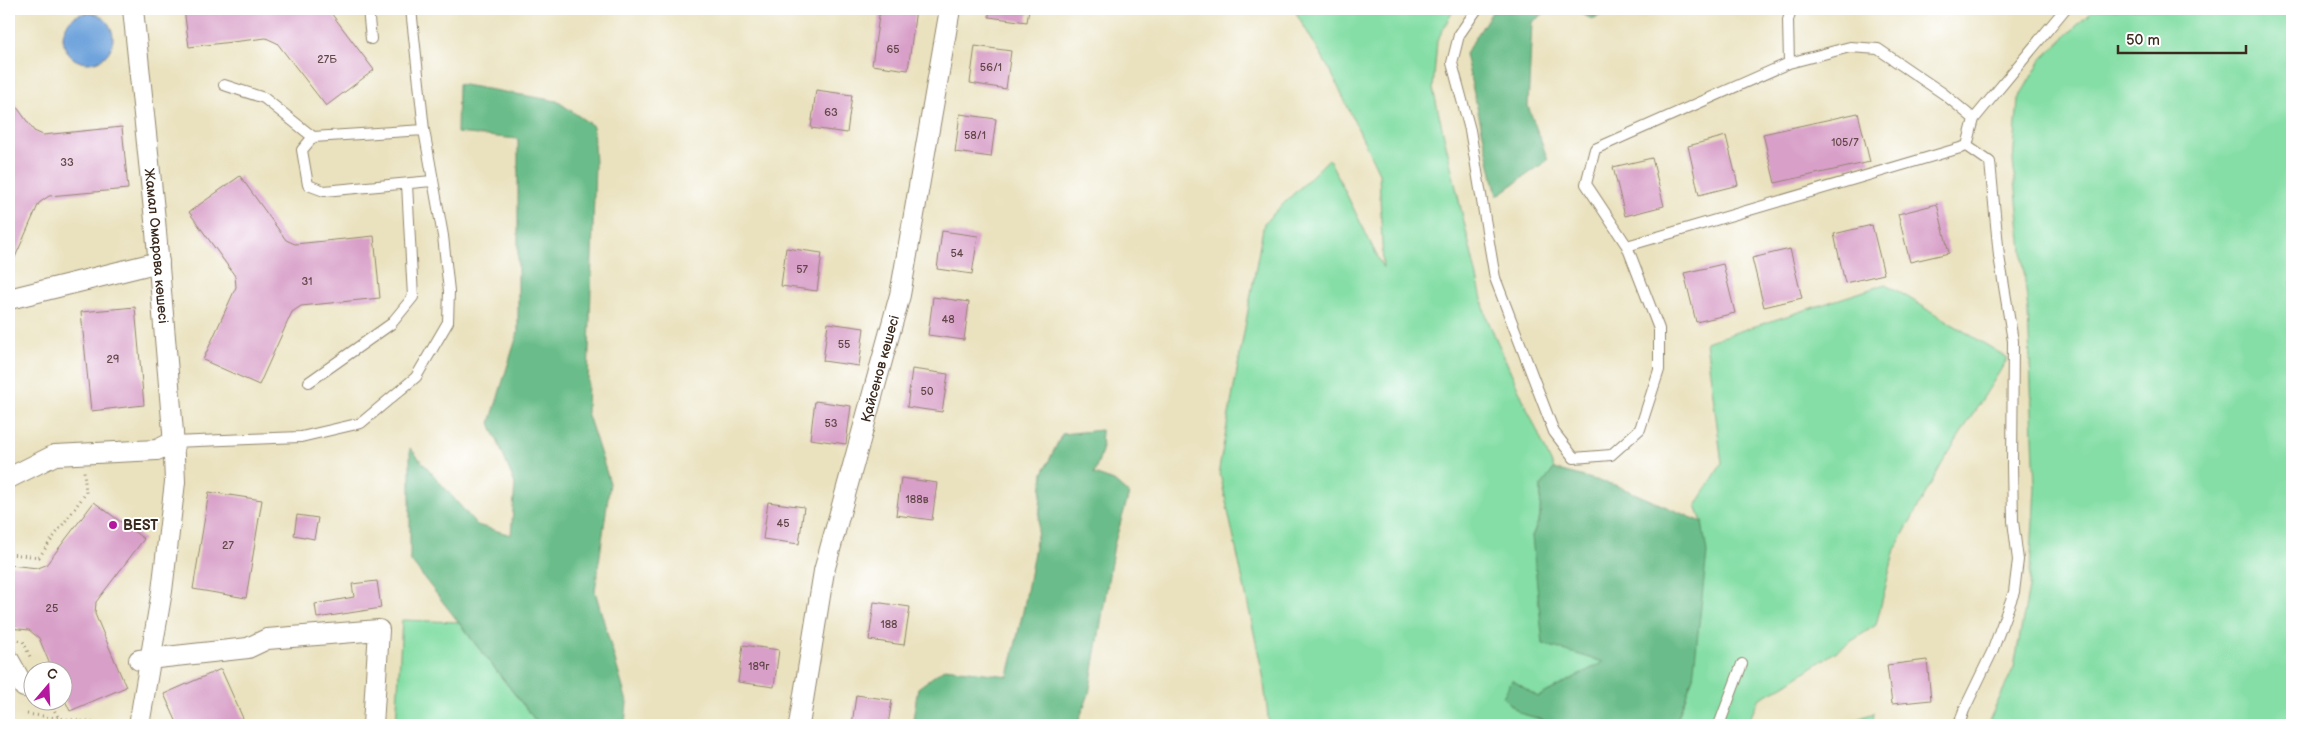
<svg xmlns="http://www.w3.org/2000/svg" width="2301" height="734" font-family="'Balsamiq Sans',sans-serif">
  <rect width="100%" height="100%" fill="#fff"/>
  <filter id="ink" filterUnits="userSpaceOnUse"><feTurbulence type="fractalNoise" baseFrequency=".02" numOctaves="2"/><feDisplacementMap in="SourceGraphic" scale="10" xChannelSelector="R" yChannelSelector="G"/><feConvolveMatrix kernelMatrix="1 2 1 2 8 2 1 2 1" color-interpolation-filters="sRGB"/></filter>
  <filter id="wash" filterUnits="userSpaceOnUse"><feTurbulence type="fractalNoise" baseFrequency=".0096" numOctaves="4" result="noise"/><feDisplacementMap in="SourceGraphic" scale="20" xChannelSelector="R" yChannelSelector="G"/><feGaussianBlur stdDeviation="1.12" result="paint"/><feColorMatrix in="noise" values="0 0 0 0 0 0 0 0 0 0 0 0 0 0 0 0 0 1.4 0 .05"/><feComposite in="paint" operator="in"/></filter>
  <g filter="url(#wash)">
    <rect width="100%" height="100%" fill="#eae2bf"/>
    <path fill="#84dea5" stroke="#608462" d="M 1294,9 L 1454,9 L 1437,41 L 1433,89 L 1486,316 L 1554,469 L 1541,486 L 1540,518 L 1532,536 L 1604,662 L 1538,697 L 1512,680 L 1503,697 L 1520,713 L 1560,725 L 1269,725 L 1263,675 L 1219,469 L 1264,223 L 1329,159 L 1383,268 L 1379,173 L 1332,74 Z
      M 2094,9 L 2292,9 L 2292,725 L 1987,725 L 2014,667 L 2029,587 L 2035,488 L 2028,311 L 2013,161 L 2018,99 L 2041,60 Z
      M 1886,284 L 2008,358 L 1943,462 L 1895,549 L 1876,625 L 1785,685 L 1759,699 L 1747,725 L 1675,725 L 1693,677 L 1702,522 L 1696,506 L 1722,463 L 1706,342 Z
      M 402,620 L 458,622 L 539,725 L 396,725 Z
      M 1874,713 L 1873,725 L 1841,725 Z"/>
    <path fill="#6bbd8a" stroke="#537454" d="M 1494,9 L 1550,9 L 1532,22 L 1528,106 L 1548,160 L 1497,196 L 1465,54 Z
      M 1572,9 L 1615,9 L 1592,19 Z
      M 458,84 L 557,101 L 593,126 L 595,164 L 587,412 L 610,483 L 595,591 L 627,702 L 625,725 L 539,725 L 410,560 L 410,448 L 477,525 L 511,535 L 515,484 L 490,423 L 518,332 L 518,139 L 457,133 Z
      M 1101,430 L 1102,451 L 1094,474 L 1114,481 L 1129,494 L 1114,545 L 1089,694 L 1077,725 L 912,725 L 918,688 L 945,668 L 1008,676 L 1024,607 L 1038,530 L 1043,473 L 1062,434 Z
      M 1554,469 L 1615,485 L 1702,522 L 1707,553 L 1693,677 L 1675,725 L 1560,725 L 1520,713 L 1503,697 L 1512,680 L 1538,697 L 1603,662 L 1543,644 L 1532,536 L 1540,518 L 1541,486 Z"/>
    <path fill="#6ea3db" stroke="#54667c" d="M63 38a25 25 0 1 1 50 0a25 25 0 1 1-50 0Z"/>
    <g id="blocks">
      <path fill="#d89fc8" d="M 184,9 L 328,9 L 374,70 L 326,106 L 277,43 L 266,38 L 189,47 Z
        M 880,9 L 916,9 L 908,70 L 872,65 Z
        M 989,9 L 1029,9 L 1027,22 L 989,17 Z
        M 975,46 L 1011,51 L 1006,89 L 970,83 Z
        M 816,90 L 852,95 L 847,133 L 811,128 Z
        M 9,96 L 34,131 L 43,135 L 122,127 L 128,189 L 49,196 L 39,203 L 9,271 Z
        M 1858,113 L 1870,162 L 1775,183 L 1763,134 Z
        M 960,114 L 996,119 L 991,157 L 955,152 Z
        M 1726,136 L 1738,185 L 1699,195 L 1688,146 Z
        M 1652,158 L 1664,206 L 1625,216 L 1613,167 Z
        M 240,176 L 286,240 L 295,244 L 374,236 L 380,298 L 301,306 L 292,312 L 259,385 L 203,360 L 236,287 L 235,276 L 189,212 Z
        M 1937,204 L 1949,253 L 1910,262 L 1898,214 Z
        M 1872,225 L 1884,274 L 1845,283 L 1834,234 Z
        M 942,231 L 978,236 L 972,274 L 937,269 Z
        M 786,248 L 822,253 L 817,291 L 781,286 Z
        M 1790,249 L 1802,298 L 1764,307 L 1752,258 Z
        M 1723,264 L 1735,313 L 1696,322 L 1684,273 Z
        M 933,297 L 969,302 L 964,340 L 928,335 Z
        M 135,307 L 144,405 L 91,411 L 81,312 Z
        M 828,323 L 864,328 L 859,366 L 823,361 Z
        M 912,369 L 948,374 L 942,412 L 907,407 Z
        M 815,401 L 851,406 L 846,444 L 810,439 Z
        M 901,478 L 937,483 L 932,520 L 896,515 Z
        M 209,492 L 262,500 L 246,598 L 193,589 Z
        M 94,502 L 144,539 L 96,602 L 95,614 L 126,687 L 70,711 L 62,694 L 62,672 L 53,672 L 39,638 L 29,630 L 9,628 L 9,565 L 38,568 L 46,565 Z
        M 768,502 L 804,507 L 799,544 L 763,539 Z
        M 297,515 L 318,518 L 314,539 L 294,535 Z
        M 377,581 L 381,608 L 317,618 L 315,604 L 354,597 L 352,584 Z
        M 874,602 L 910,607 L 904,645 L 869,640 Z
        M 743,645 L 779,650 L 774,687 L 738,682 Z
        M 1927,660 L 1931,700 L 1892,704 L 1887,665 Z
        M 221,669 L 246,725 L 178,725 L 164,694 Z
        M 856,695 L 892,700 L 888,725 L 852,725 Z"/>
    </g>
  </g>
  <g filter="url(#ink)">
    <use href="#blocks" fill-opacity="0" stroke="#92866e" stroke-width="1"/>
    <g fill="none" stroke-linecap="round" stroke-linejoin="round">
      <g stroke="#92866e" stroke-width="12">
        <path id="lane" d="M 368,9 L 371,39
          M 1477,9 L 1459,35 L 1452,63 L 1470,130 L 1495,278 L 1554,432 L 1574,458 L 1611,455 L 1640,429 L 1659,370 L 1659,329 L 1627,246 L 1586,184 L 1595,149 L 1789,63
          M 1792,9 L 1788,20 L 1789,63 L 1850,47 L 1878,49 L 1944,94 L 1974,119
          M 224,85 L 264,98 L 313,137
          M 424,130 L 313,137 L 302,150 L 308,185 L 324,191 L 432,181
          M 1627,246 L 1967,146 L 1974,119 L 2065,9
          M 309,382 L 391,324 L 413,297 L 407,184
          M 173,442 L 301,437 L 361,423 L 416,377 L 448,322 L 449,291 L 443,236 L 424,130 L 411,9
          M 1719,725 L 1742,664
          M 1959,725 L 1964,710 L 1992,652 L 2014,592 L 2018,560 L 2013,521 L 2012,465 L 2013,341 L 1999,256 L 1990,162 L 1967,146"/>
      </g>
      <g stroke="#92866e" stroke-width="22">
        <g id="street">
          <path id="s1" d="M 133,9 L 155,220 L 173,432 L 175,482 L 162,591 L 139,725"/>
          <path d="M 9,299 L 159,262"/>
          <path d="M 9,478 L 55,455 L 157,450 L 173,442"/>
          <path d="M 9,660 L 24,687"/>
          <path d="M 139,660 L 248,648 L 267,639 L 379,630 L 373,725"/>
          <path id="s2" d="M 799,725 L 824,571 L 900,295 L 950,9"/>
        </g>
      </g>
      <path stroke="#92866e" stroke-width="3" stroke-dasharray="1 4" stroke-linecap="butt" d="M 9,554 L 39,557 L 86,493 L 84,471
        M 9,638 L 23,641 L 31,659
        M 50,702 L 59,719 L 54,725
        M 27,714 L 111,725"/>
      <use href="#lane" stroke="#fff" stroke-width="10"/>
      <use href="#street" stroke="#fff" stroke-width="20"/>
    </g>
  </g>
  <circle fill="#b5179e" stroke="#fff" stroke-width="2" cx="113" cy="525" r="5"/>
  <g text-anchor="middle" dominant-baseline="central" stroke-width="4" stroke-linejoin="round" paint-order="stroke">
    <g font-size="11" fill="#624748">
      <text x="893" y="49">65</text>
      <text x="327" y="59">27Б</text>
      <text x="991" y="67">56/1</text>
      <text x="831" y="112">63</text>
      <text x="975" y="135">58/1</text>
      <text x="1845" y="142">105/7</text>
      <text x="67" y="162">33</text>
      <text x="957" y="253">54</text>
      <text x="802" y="269">57</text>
      <text x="307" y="281">31</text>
      <text x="948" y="319">48</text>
      <text x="844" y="344">55</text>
      <text x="113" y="359">29</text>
      <text x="927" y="391">50</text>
      <text x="831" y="423">53</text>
      <text x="917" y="499">188в</text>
      <text x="783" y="523">45</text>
      <text x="228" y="545">27</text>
      <text x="52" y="608">25</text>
      <text x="889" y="624">188</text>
      <text x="759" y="666">189г</text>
    </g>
    <g font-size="14" fill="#3b2a1e" stroke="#fff">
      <text stroke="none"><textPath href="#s1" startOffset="238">Жамал Омарова көшесі</textPath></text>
      <text stroke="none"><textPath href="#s2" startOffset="366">Қайсенов көшесі</textPath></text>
    </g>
    <g font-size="14" font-weight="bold" fill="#3b2a1e" stroke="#fff" text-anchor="start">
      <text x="123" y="525">BEST</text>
    </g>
  </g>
  <rect width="2301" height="734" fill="none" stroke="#fff" stroke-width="30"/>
  <g transform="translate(48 686) rotate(19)"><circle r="24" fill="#ffffff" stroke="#b1aaa5"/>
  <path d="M0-4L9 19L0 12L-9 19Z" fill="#b5179e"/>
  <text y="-8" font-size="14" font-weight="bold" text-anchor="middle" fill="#3b2a1e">С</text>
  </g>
  <path d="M2118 45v8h128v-8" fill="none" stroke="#3b2a1e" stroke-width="2.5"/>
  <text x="2126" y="45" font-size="15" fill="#3b2a1e" stroke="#ffffff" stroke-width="4" paint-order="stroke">50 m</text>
</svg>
